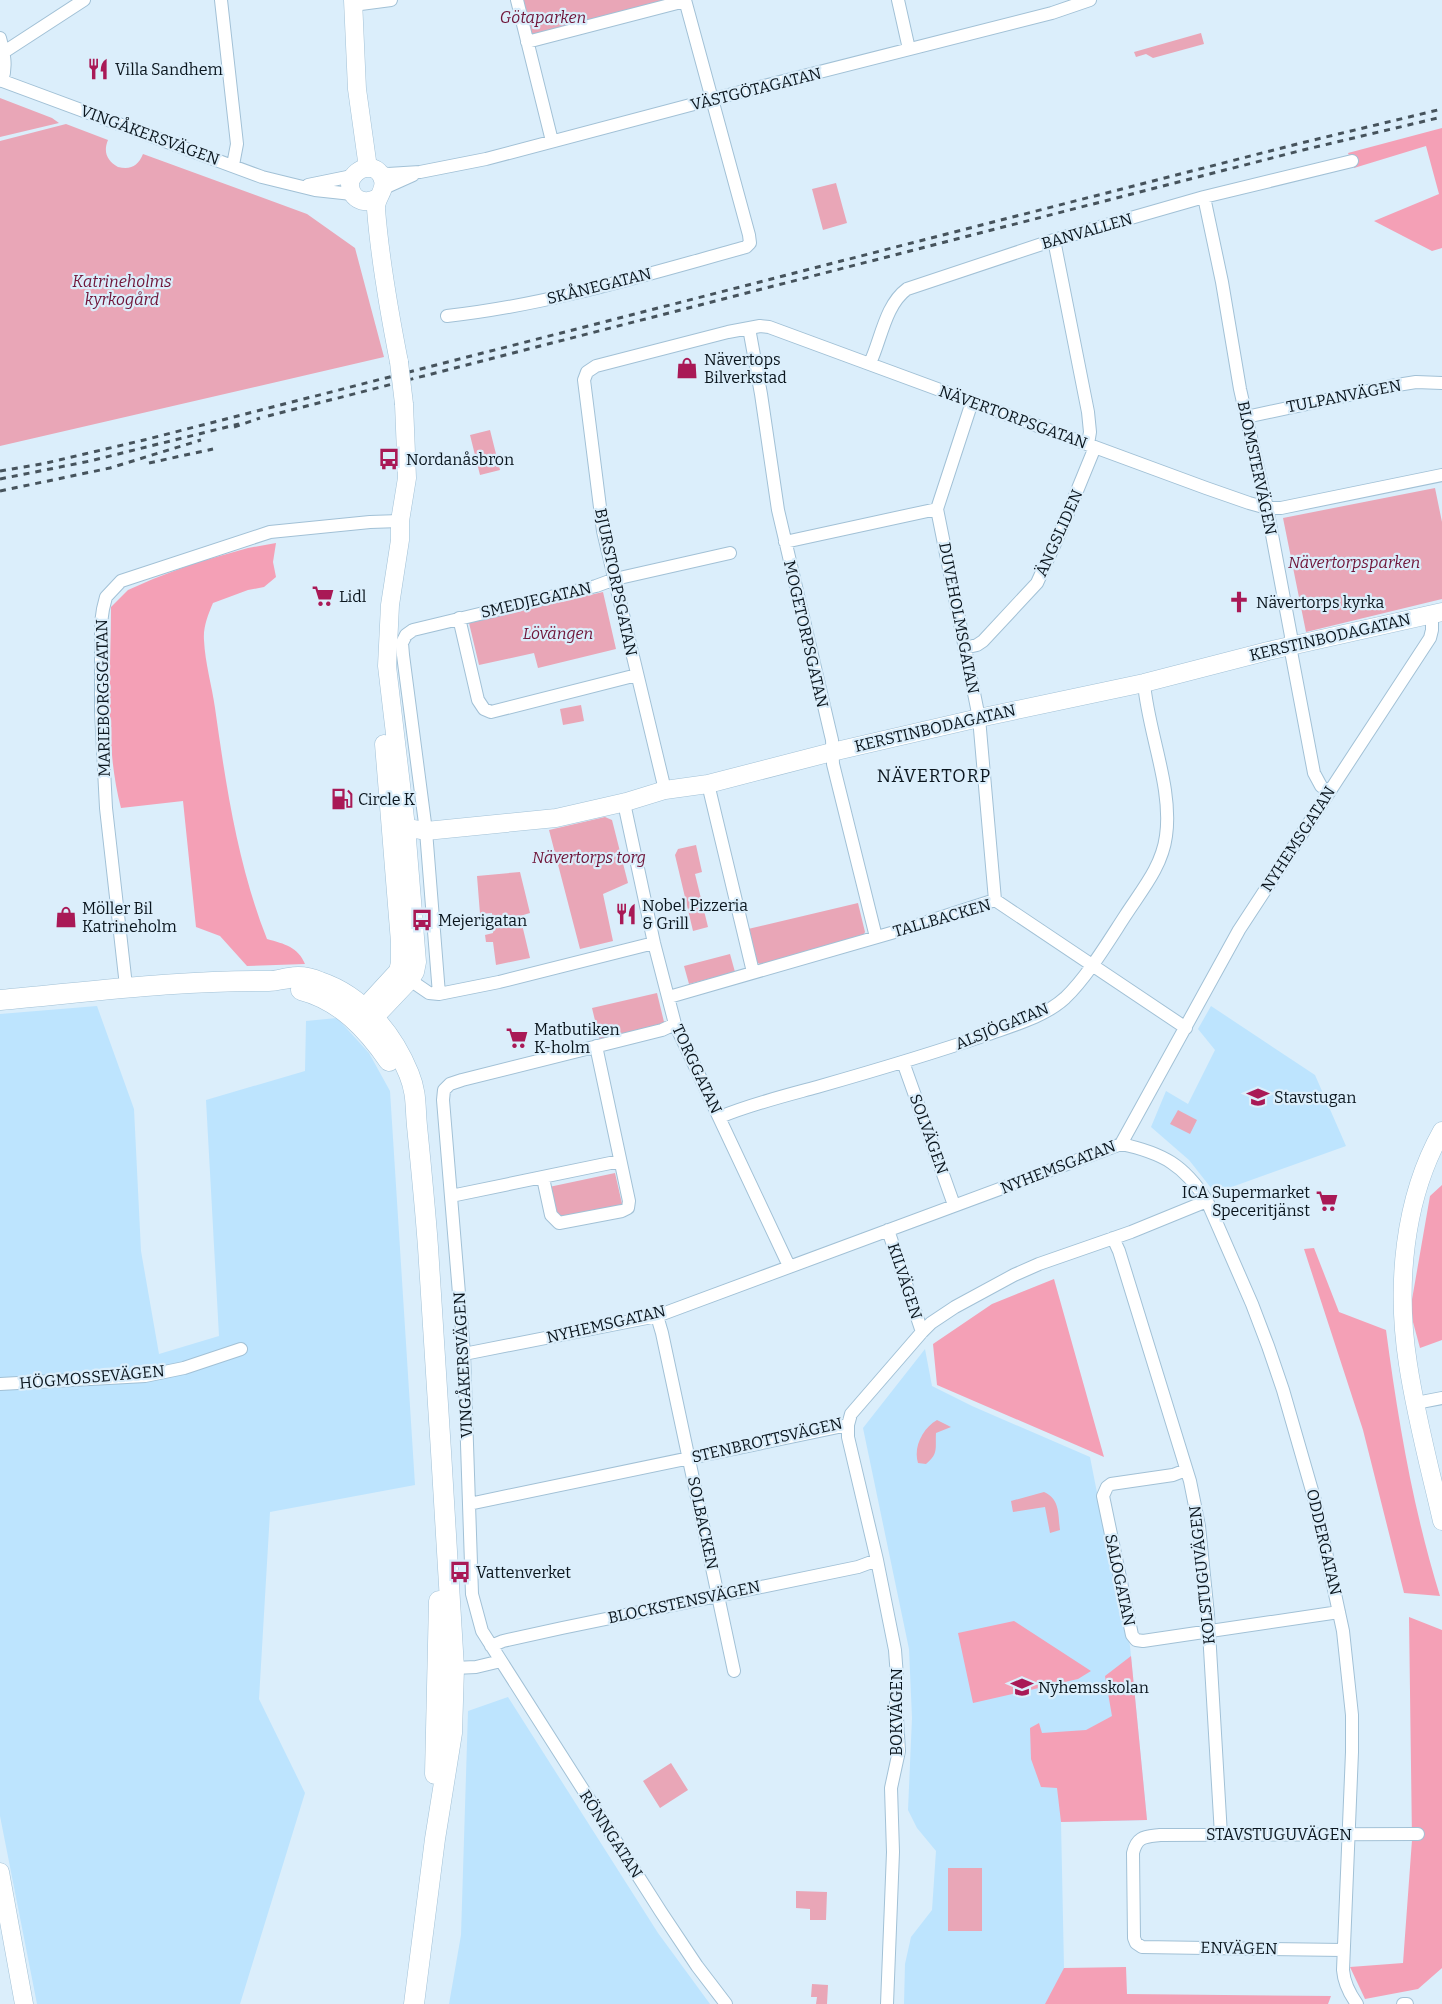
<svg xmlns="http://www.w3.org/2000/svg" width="1442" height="2004" font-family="Bitter,serif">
  <rect width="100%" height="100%" fill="#dbeefb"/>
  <path fill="#bde4fe" d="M 97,1006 L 134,1109 L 141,1251 L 159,1354 L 219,1336 L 206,1100 L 305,1071 L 306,1021 L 337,1018 L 369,1053 L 390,1091 L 415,1485 L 270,1512 L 259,1699 L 305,1793 L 240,2004 L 37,2004 L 0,1816 L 0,1014 Z
    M 1211,1006 L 1315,1075 L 1346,1146 L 1215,1193 L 1189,1160 L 1151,1127 L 1166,1091 L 1188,1104 L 1215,1050 L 1198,1029 Z
    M 925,1349 L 932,1386 L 972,1406 L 1090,1457 L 1113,1574 L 1130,1646 L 1147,1820 L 1061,1822 L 1064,1968 L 1063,2004 L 904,2004 L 905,1964 L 911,1937 L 932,1910 L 936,1851 L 917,1828 L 908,1810 L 912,1718 L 909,1649 L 863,1428 Z
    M 508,1697 L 658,1933 L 710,2004 L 449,2004 L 461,1935 L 468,1711 Z"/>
  <path fill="#e9a6b7" d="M 521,0 L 673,0 L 530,38 Z
    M 1201,33 L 1204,44 L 1153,58 L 1146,54 L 1136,57 L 1134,52 Z
    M 0,98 L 52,118 L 59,123 L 0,137 Z
    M 66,124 L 108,140 C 103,152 107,161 118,167 C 131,170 138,166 143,154 L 307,214 L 355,248 L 384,357 L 0,446 L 0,141 Z
    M 836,183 L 847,223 L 823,230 L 812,189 Z
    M 490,430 L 500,470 L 480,475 L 470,435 Z
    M 1435,488 L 1442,522 L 1442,599 L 1306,632 L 1283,518 Z
    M 603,592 L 616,649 L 538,668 L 534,653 L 479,665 L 469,623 Z
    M 581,705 L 584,721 L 563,725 L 560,709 Z
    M 605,817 L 612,820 L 628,883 L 603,894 L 613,941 L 580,949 L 549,830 Z
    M 696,845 L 702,872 L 695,874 L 708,927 L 693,931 L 675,855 L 678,849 Z
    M 520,872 L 530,913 L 520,916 L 530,958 L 496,965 L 493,942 L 486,942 L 485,935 L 493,933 L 492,913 L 480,914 L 477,876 Z
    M 858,903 L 865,932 L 862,938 L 762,965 L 756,962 L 748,929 Z
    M 730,954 L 735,972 L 689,984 L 684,966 Z
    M 657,993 L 665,1026 L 600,1041 L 592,1008 Z
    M 1178,1110 L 1197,1120 L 1190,1134 L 1170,1124 Z
    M 615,1173 L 623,1208 L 556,1222 L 549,1187 Z
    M 937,1420 L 951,1427 L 936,1433 C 935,1448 939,1453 926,1464 L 918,1463 C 913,1447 923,1428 937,1420 Z
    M 1044,1492 C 1060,1499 1058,1514 1060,1530 L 1050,1533 L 1045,1507 L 1013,1512 L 1011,1501 Z
    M 671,1763 L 688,1790 L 660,1808 L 643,1781 Z
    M 948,1868 L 982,1868 L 982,1931 L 948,1931 Z
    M 796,1891 L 827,1892 L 826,1920 L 810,1920 L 810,1909 L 796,1908 Z
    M 812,1984 L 828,1985 L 827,2004 L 816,2004 L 817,1997 L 811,1997 Z"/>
  <path fill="#f4a0b6" d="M 1442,128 L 1442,248 L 1432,251 L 1374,221 L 1439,194 L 1426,146 L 1354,168 L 1348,153 Z
    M 276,543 L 273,562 L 276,577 L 264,587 L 248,590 L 213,603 C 208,615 203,627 204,640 C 205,663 212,686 215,708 C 226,786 238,866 267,939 C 285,944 298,947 305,964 L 247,966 L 220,936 L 196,927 L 183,801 L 121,808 C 104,743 111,673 111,607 L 128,590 L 153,579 L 195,563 L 248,548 Z
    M 1442,1185 L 1442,1340 L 1420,1348 L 1410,1311 L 1430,1196 Z
    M 1314,1248 L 1339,1312 L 1386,1330 C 1398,1420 1413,1509 1440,1596 L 1404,1593 L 1363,1430 L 1304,1249 Z
    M 1054,1279 L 1104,1457 L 937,1385 L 933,1344 L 992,1304 Z
    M 1409,1617 L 1442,1630 L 1442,1968 L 1418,1989 L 1365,1999 L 1350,1967 L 1403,1963 L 1412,1840 Z
    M 1014,1621 L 1091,1671 L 1078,1679 L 973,1703 L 958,1633 Z
    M 1131,1656 L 1147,1820 L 1061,1822 L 1057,1788 L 1041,1787 L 1031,1759 L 1030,1728 L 1039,1723 L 1042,1733 L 1086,1730 L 1112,1716 L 1105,1676 Z
    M 1126,1967 L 1127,1994 L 1331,1996 L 1328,2004 L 1045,2004 L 1064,1968 Z"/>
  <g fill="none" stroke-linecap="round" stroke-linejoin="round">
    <g stroke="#a2c1d6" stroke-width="14">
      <path id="street" d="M 221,0 L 237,144 L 233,165
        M 517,0 L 552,141
        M 898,0 L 909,49
        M 353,5 L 391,0
        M 0,38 C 4,53 7,66 2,81
        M 527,42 L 685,1
        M 4,52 L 84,0
        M 0,80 L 262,177 L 315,190 L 352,194
        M 378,172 L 388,174 L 420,172 L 486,159 L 713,99 L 1052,13 L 1090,0
        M 308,185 L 352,176
        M 384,188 L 413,175
        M 1204,197 L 1222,282 L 1240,389 L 1267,508 L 1291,636 L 1290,646 L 1314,773 L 1321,786 L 1329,792
        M 1054,240 L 1088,412 L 1090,432 L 1088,444
        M 447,316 C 548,305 648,274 746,247 L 750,243 L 749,235 L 685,0
        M 749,328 L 761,394 L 778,510 L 832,740 L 833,764 L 876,937
        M 870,363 C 881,340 885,305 907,289 L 1054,240 L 1204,197 L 1352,161
        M 972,402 L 937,509 L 979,718 L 995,900
        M 1246,417 L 1391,386 L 1416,382 L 1442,383
        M 785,542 L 937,509
        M 459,618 L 478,700 L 484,709 L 491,712 L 637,675
        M 964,648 L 977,645 L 983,641 L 1037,583 L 1061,530 L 1095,447
        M 708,784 L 753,972
        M 665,790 L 603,531 L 584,380 L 587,372 L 596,366 L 728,332 L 760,326 L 769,327 L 1206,488 L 1249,503 L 1267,508 L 1281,508 L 1442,475
        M 624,803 L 654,943 L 675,1024 L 789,1266
        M 410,980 L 429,993 L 439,994 L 499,982 L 654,943
        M 128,988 L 125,977 L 106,808 L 101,711 L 101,623 L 103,609 L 106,597 L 121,581 L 270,532 L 370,522 L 400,521
        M 439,994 L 426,831 L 403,655 L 402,643 L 406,635 L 413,630 L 596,586 L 615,579 L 730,553
        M 669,997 L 905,929 L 995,900 L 1186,1028
        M 675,1024 L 662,1030 L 462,1080 L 450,1084 L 444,1090 L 443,1100 L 464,1354 L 472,1594 L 482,1631 L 661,1912 L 697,1966 L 726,2004
        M 903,1062 L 954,1205
        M 720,1117 C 751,1104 784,1096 817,1087 C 873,1071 928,1055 983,1036 C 1010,1026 1043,1018 1065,998 C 1087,977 1108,942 1125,916 C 1141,891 1162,867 1166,836 C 1173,788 1148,732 1144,683
        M 1121,1144 C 1163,1153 1184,1165 1207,1201 L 1252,1304 L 1268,1346 L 1283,1390 L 1315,1501 L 1343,1631 L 1352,1715 L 1352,1752 L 1343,1970 C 1344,1983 1349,1993 1357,2004
        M 543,1178 L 551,1215 L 559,1223 L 622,1211 L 628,1208 L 629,1201 L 596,1046
        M 451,1196 L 620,1161
        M 888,1230 L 922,1332
        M 1113,1238 L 1119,1251 L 1190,1481 L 1199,1526 L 1208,1615 L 1221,1835
        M 657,1316 L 662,1333 L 734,1671
        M 464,1354 L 657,1316 L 1121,1144 L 1239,930 L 1430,638 L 1432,630 L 1432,614
        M 0,1384 L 145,1376 L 184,1368 L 241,1349
        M 1416,1403 L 1442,1398
        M 1186,1470 L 1173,1475 L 1111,1484 L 1107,1487 L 1103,1496 L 1132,1635 L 1136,1640 L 1143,1641 L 1339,1612
        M 469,1504 L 848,1425
        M 491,1646 L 503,1641 L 562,1628 L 858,1567 L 877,1560
        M 454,1668 L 476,1667 L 501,1661
        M 1343,1950 L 1142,1947 L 1136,1943 L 1134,1938 L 1133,1853 C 1137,1836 1145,1837 1160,1835 L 1418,1834
        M 887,2004 L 893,1852 L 891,1788 L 899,1751 L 896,1702 L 897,1677 L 895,1650 L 877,1560 L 848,1437 L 848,1425 L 851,1414 L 922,1332 L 931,1323 L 955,1307 L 1014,1275 L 1039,1264 L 1131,1232 L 1207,1201
        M 1403,2004 L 1407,2004"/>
    </g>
    <g stroke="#a2c1d6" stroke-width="19">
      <path id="secondary" d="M 353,0 L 357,89 L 368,168
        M 378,198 C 363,206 349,198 350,182 C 356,166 378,161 383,180 C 386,191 375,198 376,209 C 380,260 389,311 399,362
        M 391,825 L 426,831 L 556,818 L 626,802 L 665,790 L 708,784 L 832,752 L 979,718 L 1144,683 L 1268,651 L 1442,612
        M 360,1021 L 364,1008 L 398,971 L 400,963 L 400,942 L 384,744
        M 362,1023 L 374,1018 L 410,980 L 415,972 L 417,962 L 406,827 L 387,666 L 390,605 L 400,540 L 400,521 L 407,478 L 404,404
        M 1442,1131 C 1403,1200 1396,1287 1408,1364 C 1416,1417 1430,1469 1442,1521
        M 0,1872 L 24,2004"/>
    </g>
    <g stroke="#a2c1d6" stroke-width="21">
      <path id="primary" d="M 301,990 C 340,1000 367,1029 389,1061
        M 0,1000 C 89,992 179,980 269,981 C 276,981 282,979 289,978 C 299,976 311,978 320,982 C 362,996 393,1034 409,1074 C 417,1094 415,1106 417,1126 C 421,1166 425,1206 428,1247 C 437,1387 446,1528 454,1668 L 452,1733 L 435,1839 L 414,2004
        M 435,1774 L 439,1601"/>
    </g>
    <use href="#street" stroke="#fff" stroke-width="12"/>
    <use href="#secondary" stroke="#fff" stroke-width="18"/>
    <use href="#primary" stroke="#fff" stroke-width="20"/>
    <path stroke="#46535c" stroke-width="3" stroke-dasharray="6 6" stroke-linecap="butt" d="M 268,416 L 1303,150 L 1442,117
      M 234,427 L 260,418
      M 149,463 L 213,449
      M 0,471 L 42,464 L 144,440 L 1301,143 L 1442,109
      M 0,479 L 90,461 L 239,424
      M 0,491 L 110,468 L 201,440"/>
    <g stroke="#a2c1d6" stroke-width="19" stroke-linecap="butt">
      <path id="secondary-bridge" d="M 399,362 L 404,404"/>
    </g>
    <use href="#secondary-bridge" stroke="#fff" stroke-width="18"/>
  </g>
  <defs>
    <g id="restaurant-bare" transform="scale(1.725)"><path d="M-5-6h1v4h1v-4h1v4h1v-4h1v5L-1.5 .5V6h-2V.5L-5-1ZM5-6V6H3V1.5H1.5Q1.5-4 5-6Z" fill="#a91956" stroke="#dbeefb" stroke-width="2.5" paint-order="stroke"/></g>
    <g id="shop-bare" transform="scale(1.725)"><path d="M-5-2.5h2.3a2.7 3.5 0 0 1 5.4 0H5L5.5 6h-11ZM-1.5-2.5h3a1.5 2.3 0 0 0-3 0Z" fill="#a91956" stroke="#dbeefb" stroke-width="2.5" paint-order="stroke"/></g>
    <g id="bus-bare" transform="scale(1.725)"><path d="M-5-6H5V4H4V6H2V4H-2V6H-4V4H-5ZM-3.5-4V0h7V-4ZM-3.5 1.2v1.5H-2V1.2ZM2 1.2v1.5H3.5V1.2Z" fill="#a91956" stroke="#dbeefb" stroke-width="2.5" paint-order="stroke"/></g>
    <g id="supermarket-bare" transform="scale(1.725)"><path d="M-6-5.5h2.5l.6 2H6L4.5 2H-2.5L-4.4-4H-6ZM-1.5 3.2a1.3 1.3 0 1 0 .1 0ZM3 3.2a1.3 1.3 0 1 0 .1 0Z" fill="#a91956" stroke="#dbeefb" stroke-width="2.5" paint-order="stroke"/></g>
    <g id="church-bare" transform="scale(1.725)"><path d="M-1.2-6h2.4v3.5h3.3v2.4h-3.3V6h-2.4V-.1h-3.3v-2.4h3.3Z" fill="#a91956" stroke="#dbeefb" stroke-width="2.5" paint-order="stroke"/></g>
    <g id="fuel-bare" transform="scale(1.725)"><path d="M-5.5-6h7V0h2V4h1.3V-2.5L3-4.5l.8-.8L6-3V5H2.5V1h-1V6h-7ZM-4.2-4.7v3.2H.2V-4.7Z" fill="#a91956" stroke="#dbeefb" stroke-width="2.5" paint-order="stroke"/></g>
    <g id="school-bare" transform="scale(1.725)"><path d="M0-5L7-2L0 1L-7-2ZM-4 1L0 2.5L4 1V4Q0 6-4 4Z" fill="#a91956" stroke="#dbeefb" stroke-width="2.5" paint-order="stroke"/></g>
  </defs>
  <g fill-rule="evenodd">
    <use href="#restaurant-bare" x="98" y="69"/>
    <use href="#shop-bare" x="687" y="368"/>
    <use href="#bus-bare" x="389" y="459"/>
    <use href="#supermarket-bare" x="323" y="596"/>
    <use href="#church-bare" x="1239" y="602"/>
    <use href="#fuel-bare" x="342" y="799"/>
    <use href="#restaurant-bare" x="626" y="914"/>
    <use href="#shop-bare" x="66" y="917"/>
    <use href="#bus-bare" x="422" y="920"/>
    <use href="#supermarket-bare" x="517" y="1038"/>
    <use href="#school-bare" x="1258" y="1097"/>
    <use href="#supermarket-bare" x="1327" y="1201"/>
    <use href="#bus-bare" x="460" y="1572"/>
    <use href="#school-bare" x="1022" y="1687"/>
  </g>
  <g text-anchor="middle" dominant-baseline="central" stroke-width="4.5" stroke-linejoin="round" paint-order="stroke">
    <g font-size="16" font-style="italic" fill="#6f1539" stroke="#dbeefb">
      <text x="543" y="17">Götaparken</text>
      <text x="122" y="281">Katrineholms<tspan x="122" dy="18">kyrkogård</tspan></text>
      <text x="1354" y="562">Nävertorpsparken</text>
      <text x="558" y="633">Lövängen</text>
      <text x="589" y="857">Nävertorps torg</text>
    </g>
    <g font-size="16" fill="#0b161e" stroke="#dbeefb" text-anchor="start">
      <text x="115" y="69">Villa Sandhem</text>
      <text x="704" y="359">Nävertops<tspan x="704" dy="18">Bilverkstad</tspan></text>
      <text x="406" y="459">Nordanåsbron</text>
      <text x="339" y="596">Lidl</text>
      <text x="1256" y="602">Nävertorps kyrka</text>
      <text x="358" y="799">Circle K</text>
      <text x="642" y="905">Nobel Pizzeria<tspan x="642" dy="18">&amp; Grill</tspan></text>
      <text x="82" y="908">Möller Bil<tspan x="82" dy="18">Katrineholm</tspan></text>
      <text x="438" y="920">Mejerigatan</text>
      <text x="534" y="1029">Matbutiken<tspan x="534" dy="18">K-holm</tspan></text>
      <text x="1274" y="1097">Stavstugan</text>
      <text x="1310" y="1192" text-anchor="end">ICA Supermarket<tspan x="1310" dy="18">Speceritjänst</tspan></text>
      <text x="476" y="1572">Vattenverket</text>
      <text x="1038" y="1687">Nyhemsskolan</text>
    </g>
    <g font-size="16" fill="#0b161e" stroke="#dbeefb">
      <text transform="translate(756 89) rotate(-14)">VÄSTGÖTAGATAN</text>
      <text transform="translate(150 135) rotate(20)">VINGÅKERSVÄGEN</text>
      <text transform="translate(1087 231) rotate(-16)">BANVALLEN</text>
      <text transform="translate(599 286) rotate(-14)">SKÅNEGATAN</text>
      <text transform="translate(1344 396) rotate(-11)">TULPANVÄGEN</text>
      <text transform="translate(1013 417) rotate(20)">NÄVERTORPSGATAN</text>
      <text transform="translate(1257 468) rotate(78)">BLOMSTERVÄGEN</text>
      <text transform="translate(1059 533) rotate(-66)">ÄNGSLIDEN</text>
      <text transform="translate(616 582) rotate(78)">BJURSTORPSGATAN</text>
      <text transform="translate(536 600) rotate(-13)">SMEDJEGATAN</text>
      <text transform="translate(959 618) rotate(79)">DUVEHOLMSGATAN</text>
      <text transform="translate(806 634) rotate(77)">MOGETORPSGATAN</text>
      <text transform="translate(1330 637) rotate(-13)">KERSTINBODAGATAN</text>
      <text transform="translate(103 698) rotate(-91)">MARIEBORGSGATAN</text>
      <text transform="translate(935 728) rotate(-13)">KERSTINBODAGATAN</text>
      <text transform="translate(1298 839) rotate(-57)">NYHEMSGATAN</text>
      <text transform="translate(942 918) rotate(-16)">TALLBACKEN</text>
      <text transform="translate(1002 1026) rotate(-22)">ALSJÖGATAN</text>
      <text transform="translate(697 1069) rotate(65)">TORGGATAN</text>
      <text transform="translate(929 1134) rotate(70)">SOLVÄGEN</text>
      <text transform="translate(1058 1167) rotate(-21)">NYHEMSGATAN</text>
      <text transform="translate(905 1281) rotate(72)">KILVÄGEN</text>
      <text transform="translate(606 1324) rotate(-13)">NYHEMSGATAN</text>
      <text transform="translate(463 1365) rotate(-93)">VINGÅKERSVÄGEN</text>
      <text transform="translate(92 1377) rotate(-5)">HÖGMOSSEVÄGEN</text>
      <text transform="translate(767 1440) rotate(-13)">STENBROTTSVÄGEN</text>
      <text transform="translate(703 1523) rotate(78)">SOLBACKEN</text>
      <text transform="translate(1324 1542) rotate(77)">ODDERGATAN</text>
      <text transform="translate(1202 1575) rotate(-96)">KOLSTUGUVÄGEN</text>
      <text transform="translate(1120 1580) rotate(78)">SALOGATAN</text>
      <text transform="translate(684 1602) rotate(-12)">BLOCKSTENSVÄGEN</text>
      <text transform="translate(896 1712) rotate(-90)">BOKVÄGEN</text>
      <text transform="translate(611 1834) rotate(57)">RÖNNGATAN</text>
      <text x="1279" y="1834">STAVSTUGUVÄGEN</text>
      <text transform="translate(1239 1948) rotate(1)">ENVÄGEN</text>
    </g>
    <g font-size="18" letter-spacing="1" fill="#0b161e" stroke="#dbeefb">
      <text x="934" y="776">NÄVERTORP</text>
    </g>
  </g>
</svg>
